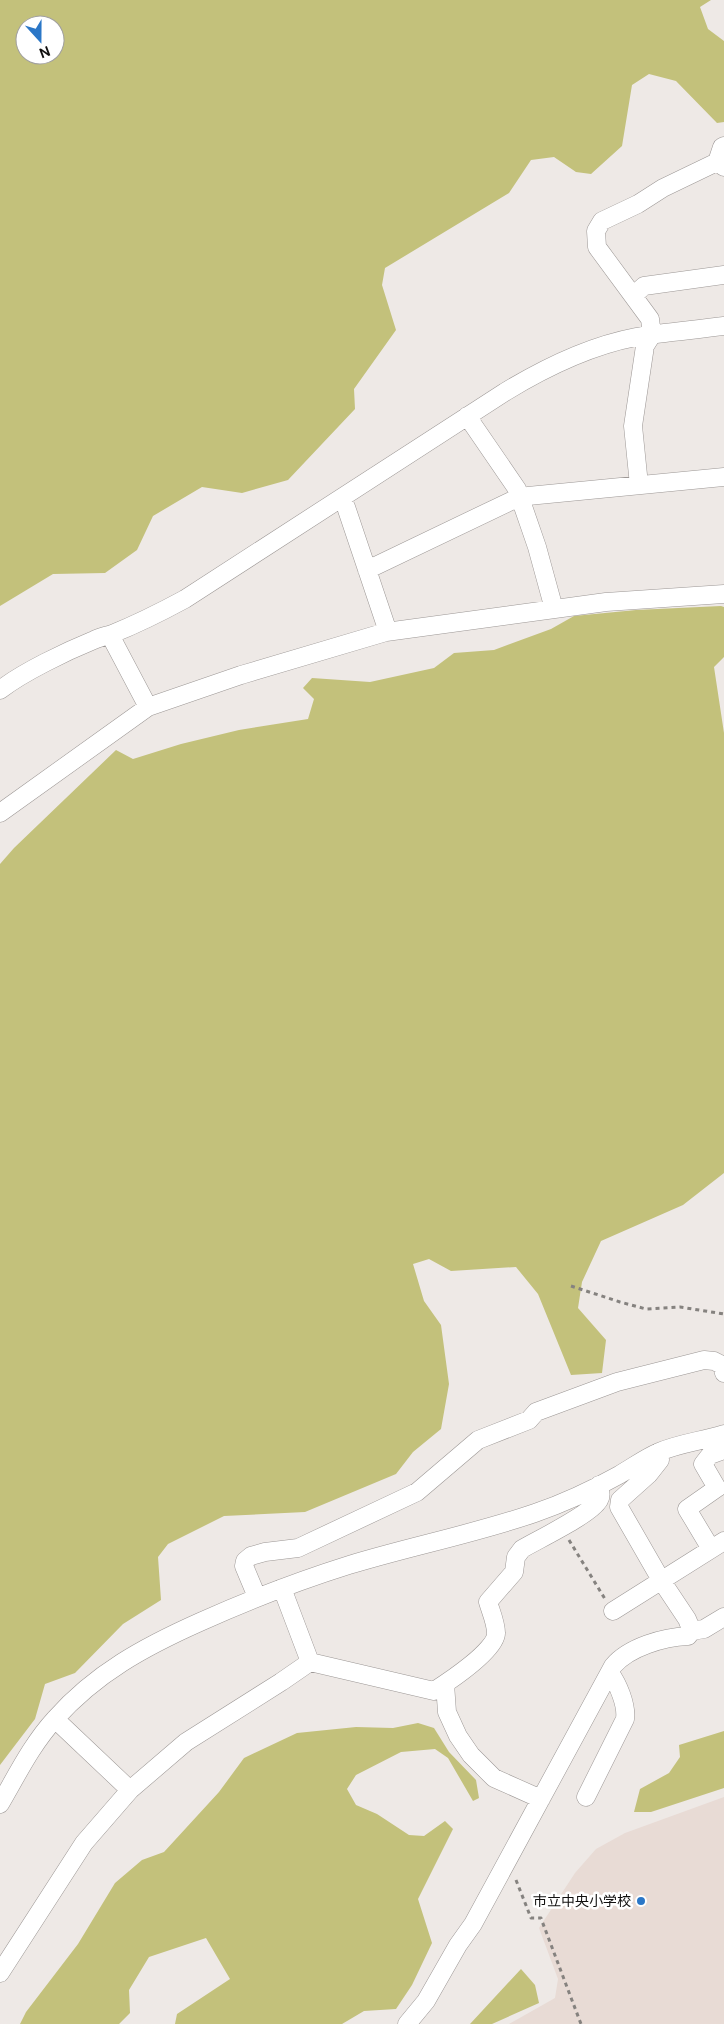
<svg xmlns="http://www.w3.org/2000/svg" width="724" height="2024" font-family="'DM Sans','Noto Sans JP',sans-serif">
  <rect width="100%" height="100%" fill="#eee9e6"/>
  <path fill="#e8dbd5" d="M 724,1797 L 724,2024 L 509,2024 L 555,1998 L 558,1979 L 539,1928 L 575,1873 L 596,1849 L 625,1833 Z"/>
  <path fill="#c3c17b" fill-rule="evenodd" d="M 0,0 L 711,0 L 700,7 L 708,29 L 724,41 L 724,122 L 717,123 L 676,81 L 649,74 L 632,85 L 622,146 L 591,174 L 576,172 L 554,157 L 531,160 L 509,193 L 385,268 L 382,285 L 396,330 L 354,389 L 355,409 L 288,480 L 242,493 L 202,487 L 153,516 L 137,550 L 105,573 L 53,574 L 0,606 ZM 25,25 L 55,25 L 55,55 L 25,55 Z
    M 721,606 L 724,607 L 724,657 L 714,667 L 724,733 L 724,1173 L 683,1205 L 601,1241 L 582,1282 L 578,1308 L 606,1340 L 602,1373 L 571,1375 L 538,1294 L 516,1267 L 451,1271 L 429,1259 L 413,1264 L 424,1301 L 441,1325 L 449,1384 L 441,1429 L 413,1452 L 396,1474 L 305,1512 L 224,1516 L 168,1544 L 158,1557 L 161,1600 L 123,1624 L 75,1673 L 45,1684 L 35,1719 L 0,1765 L 0,864 L 14,848 L 116,750 L 133,759 L 181,744 L 239,730 L 308,719 L 314,699 L 303,688 L 312,678 L 370,682 L 434,668 L 454,653 L 494,650 L 551,629 L 574,616 L 636,610 Z
    M 418,1723 L 434,1728 L 449,1752 L 476,1780 L 479,1798 L 473,1801 L 448,1758 L 435,1749 L 401,1752 L 356,1775 L 347,1789 L 356,1805 L 377,1814 L 409,1835 L 424,1836 L 445,1821 L 453,1829 L 418,1899 L 432,1943 L 412,1985 L 396,2009 L 364,2011 L 342,2024 L 175,2024 L 177,2014 L 230,1979 L 206,1938 L 149,1957 L 129,1990 L 130,2013 L 119,2024 L 20,2024 L 26,2012 L 78,1944 L 115,1883 L 142,1860 L 164,1852 L 219,1792 L 244,1758 L 297,1733 L 356,1727 L 393,1728 Z
    M 724,1731 L 724,1788 L 651,1812 L 634,1812 L 640,1789 L 669,1773 L 680,1757 L 679,1745 Z
    M 521,1969 L 535,1985 L 539,2003 L 492,2024 L 470,2024 Z"/>
  <g fill="none" stroke-linecap="round" stroke-linejoin="round">
    <g stroke="#9c9795" stroke-width="19">
      <path id="minor" d="M 724,146 L 722,147 L 717,162 L 724,167
        M 634,295 L 644,286 L 724,275
        M 467,416 L 517,489 L 537,547 L 554,609
        M 639,485 L 633,426 L 645,346 L 652,335 L 650,319 L 597,247 L 596,231 L 602,221 L 638,204 L 663,188 L 717,162
        M 341,499 L 346,507 L 385,623 L 386,632
        M 367,570 L 511,501 L 528,496 L 724,477
        M 110,635 L 148,707
        M 0,690 C 23,672 67,651 94,640 C 100,637 106,636 112,634 C 137,624 161,612 185,599 L 505,392 C 546,367 589,346 636,337 C 665,332 695,330 724,326
        M 0,813 L 148,707 L 241,675 L 386,632 L 606,602 L 724,594
        M 659,1452 L 660,1460 L 649,1474 L 620,1500 L 619,1507 L 661,1580 L 687,1619 L 692,1631 L 704,1629 L 724,1617
        M 711,1549 L 687,1509 L 717,1488 L 703,1464 L 710,1455 L 724,1450
        M 257,1597 L 244,1566 L 245,1561 L 251,1556 L 265,1552 L 298,1548 L 417,1492 L 478,1440 L 529,1420 L 536,1412 L 617,1382 L 704,1360 L 714,1361 L 722,1365 L 724,1373
        M 613,1611 L 724,1541
        M 310,1662 L 434,1691 C 448,1682 497,1650 496,1633 C 496,1623 491,1612 488,1602 L 514,1572 L 516,1557 L 522,1549 C 539,1539 590,1515 599,1500 C 602,1495 600,1491 599,1485
        M 445,1684 L 447,1712 L 458,1736 L 471,1755 L 494,1778 L 541,1799
        M 55,1719 L 130,1790
        M 586,1797 L 625,1719 C 627,1705 618,1684 610,1673
        M 0,1804 C 17,1775 32,1744 55,1719 C 96,1673 144,1647 200,1622 C 249,1600 298,1581 349,1565 C 411,1546 474,1534 535,1513 C 564,1503 592,1490 619,1475 C 633,1467 645,1458 659,1452 C 680,1443 702,1441 724,1434
        M 0,1973 L 84,1843 L 130,1790 L 186,1742 L 281,1682 L 310,1662 L 282,1588
        M 407,2024 L 426,2001 L 458,1945 L 473,1924 L 613,1666 C 629,1647 664,1637 688,1636 L 692,1631"/>
    </g>
    <path stroke="#85827f" stroke-width="3" stroke-dasharray="4 4" stroke-linecap="butt" d="M 571,1286 L 620,1302 L 646,1309 L 680,1307 L 724,1314
      M 569,1540 L 605,1599
      M 516,1880 L 531,1918 L 541,1918 L 542,1921 L 581,2024"/>
    <use href="#minor" stroke="#fff" stroke-width="18"/>
  </g>
  <circle fill="#2b77c7" stroke="#fff" stroke-width="2" cx="641" cy="1901" r="5"/>
  <g text-anchor="middle" dominant-baseline="central" stroke-width="5" stroke-linejoin="round" paint-order="stroke">
    <g font-size="14" fill="#11100f" stroke="#fff" text-anchor="end">
      <text x="631" y="1901">市立中央小学校</text>
    </g>
  </g>
  <g transform="translate(40 40) rotate(159)"><circle r="24" fill="#ffffff" stroke="#a09f9f"/>
  <path d="M0-4L9 19L0 12L-9 19Z" fill="#2b77c7"/>
  <text y="-8" font-size="14" font-weight="bold" text-anchor="middle" fill="#11100f">N</text>
  </g>
</svg>
